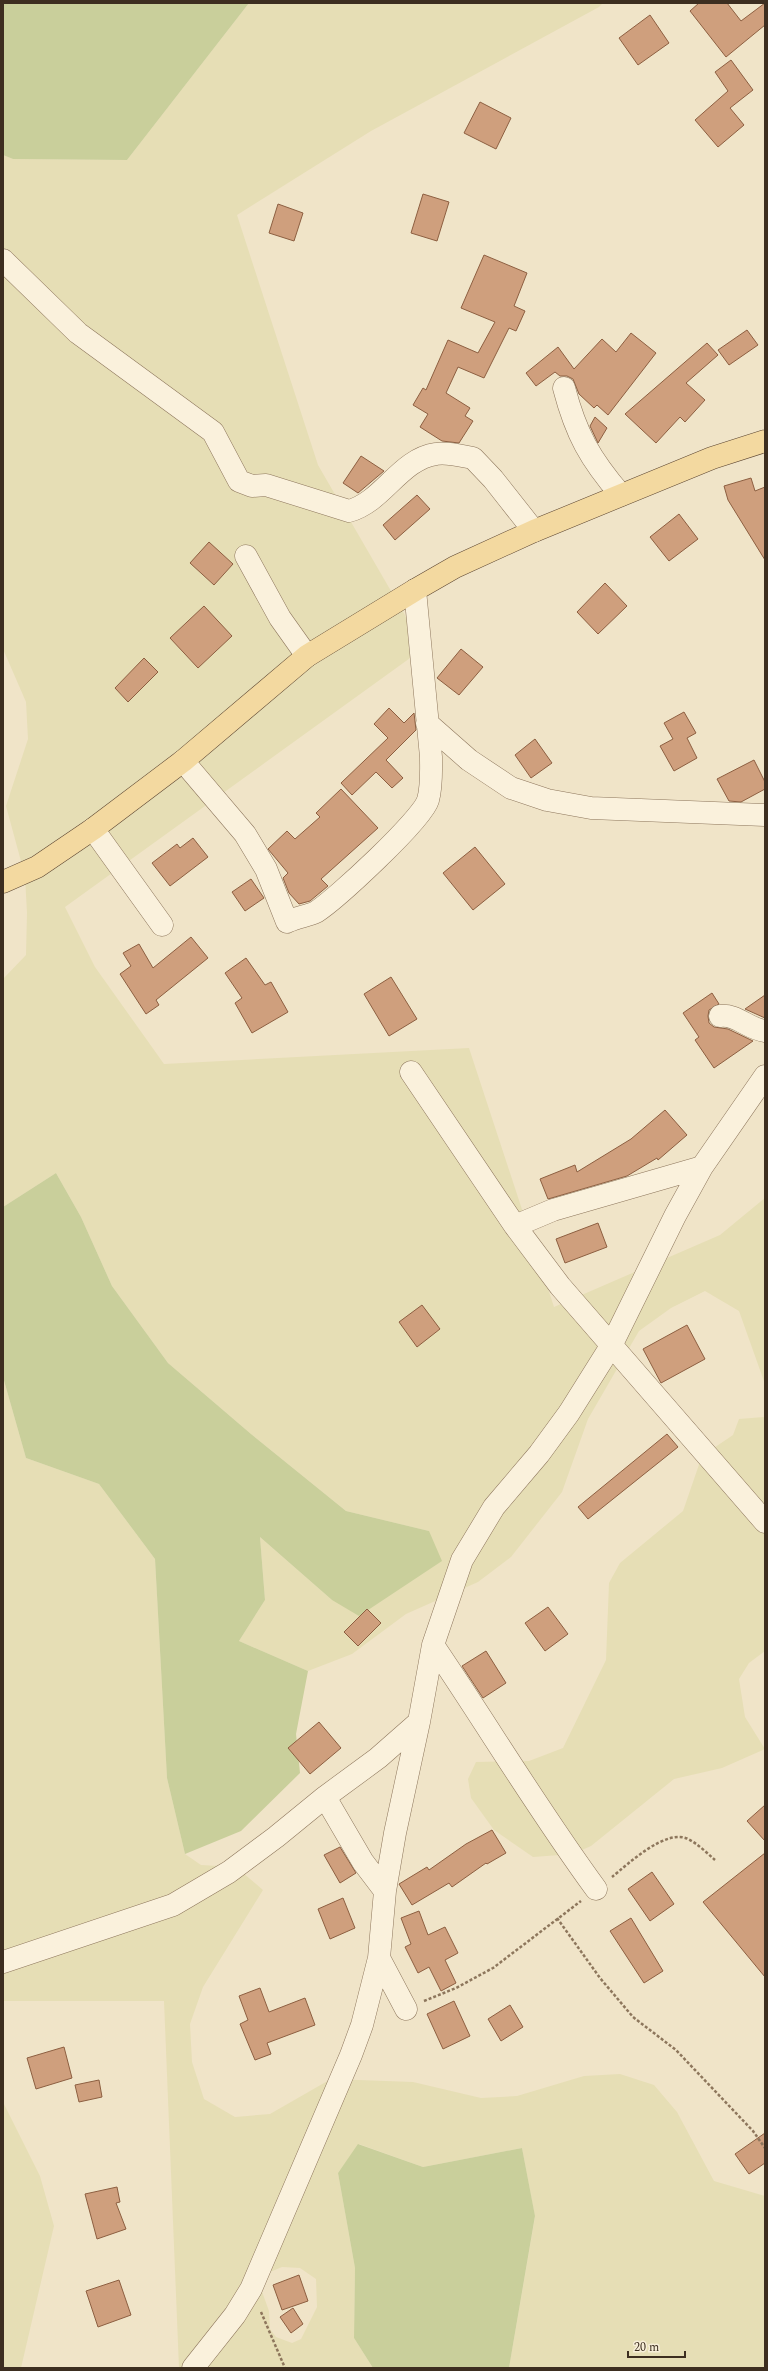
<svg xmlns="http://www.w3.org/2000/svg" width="768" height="2371" font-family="Spectral,serif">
  <rect width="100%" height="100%" fill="#f0e4c8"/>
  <path fill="#e6deb5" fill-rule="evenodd" d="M 249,3 L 603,3 L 599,7 L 371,131 L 237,215 L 318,465 L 424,648 L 65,907 L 95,967 L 164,1064 L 469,1048 L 554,1307 L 720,1235 L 765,1198 L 765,1384 L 739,1311 L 705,1291 L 671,1308 L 639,1331 L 588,1419 L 562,1492 L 511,1557 L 478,1582 L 406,1614 L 352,1654 L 308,1671 L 239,1641 L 265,1600 L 260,1537 L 332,1600 L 429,1531 L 346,1511 L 251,1434 L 168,1363 L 112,1286 L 81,1217 L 56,1173 L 3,1207 L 3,979 L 26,955 L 27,913 L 25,876 L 6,806 L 28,739 L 26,702 L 3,649 L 3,155 L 13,159 L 127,160 Z
    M 3,1377 L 26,1458 L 99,1484 L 155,1559 L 167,1778 L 185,1854 L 201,1865 L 236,1867 L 263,1890 L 203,1987 L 190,2024 L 192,2062 L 204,2099 L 235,2117 L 270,2114 L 331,2079 L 413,2082 L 481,2098 L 517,2096 L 584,2076 L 620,2074 L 654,2085 L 677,2112 L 714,2181 L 765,2196 L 765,2368 L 509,2368 L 535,2217 L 522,2148 L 423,2167 L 359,2144 L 338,2173 L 355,2268 L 354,2338 L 373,2368 L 179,2368 L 164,2001 L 3,2001 ZM 282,2267 L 300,2268 L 316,2279 L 317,2307 L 301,2339 L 292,2343 L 276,2337 L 270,2329 L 269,2311 L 261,2289 L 270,2272 Z
    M 765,1417 L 765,1651 L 749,1663 L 739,1679 L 745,1717 L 765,1749 L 722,1768 L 674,1779 L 591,1846 L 573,1854 L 533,1857 L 494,1830 L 471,1798 L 468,1779 L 476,1762 L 529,1761 L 563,1748 L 606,1660 L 609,1583 L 620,1563 L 683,1511 L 702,1456 L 733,1435 L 739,1419 Z
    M 3,2102 L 40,2176 L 54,2226 L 21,2368 L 3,2368 Z"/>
  <path fill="#c9cf9b" d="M 3,3 L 249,3 L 127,160 L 13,159 L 3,155 Z
    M 56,1173 L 81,1217 L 112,1286 L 168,1363 L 251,1434 L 346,1511 L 429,1531 L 442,1561 L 359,1616 L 332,1600 L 260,1537 L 265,1600 L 239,1641 L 308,1671 L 296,1734 L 300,1773 L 241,1831 L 185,1854 L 167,1778 L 155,1559 L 99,1484 L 26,1458 L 3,1377 L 3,1207 Z
    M 358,2144 L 423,2167 L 522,2148 L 535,2216 L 509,2368 L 373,2368 L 354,2338 L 355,2268 L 338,2173 Z"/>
  <path fill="#cf9f7d" stroke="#8d5f41" d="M 699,3 L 727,3 L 741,21 L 765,3 L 765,25 L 726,57 L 690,11 Z
    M 650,15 L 669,43 L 638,65 L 619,38 Z
    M 731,60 L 753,90 L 730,108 L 744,125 L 718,147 L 695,120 L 728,91 L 715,72 Z
    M 480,102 L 511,118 L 496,149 L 464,133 Z
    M 423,194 L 449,202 L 437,241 L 411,233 Z
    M 278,204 L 303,213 L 294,241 L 269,233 Z
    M 484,255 L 527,273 L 514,306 L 525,311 L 516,331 L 509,328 L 484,378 L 458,367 L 446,393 L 470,408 L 465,416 L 473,421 L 459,443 L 442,441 L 420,427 L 428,414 L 413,405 L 423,388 L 426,390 L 448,340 L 478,353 L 495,322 L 461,308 Z
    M 747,330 L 758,345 L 729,365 L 718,350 Z
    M 631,333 L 656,353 L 608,415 L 597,405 L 594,408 L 579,394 L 573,379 L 567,376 L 560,376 L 555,372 L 536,386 L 526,373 L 558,347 L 574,369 L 602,339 L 616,352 Z
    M 707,343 L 718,355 L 686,383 L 705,400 L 685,422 L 680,417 L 656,443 L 625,414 Z
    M 595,417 L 607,428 L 598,443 L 590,426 Z
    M 361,456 L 384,471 L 358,493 L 343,483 Z
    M 751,478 L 755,491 L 765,487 L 765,560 L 728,500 L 724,486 Z
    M 417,495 L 430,509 L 395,540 L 383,525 Z
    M 679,514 L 698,539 L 669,561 L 650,537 Z
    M 209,542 L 233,564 L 214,585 L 190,563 Z
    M 605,583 L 627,606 L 598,634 L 577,612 Z
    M 204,606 L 232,636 L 198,668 L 170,638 Z
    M 461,649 L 483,667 L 459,695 L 437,678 Z
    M 144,658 L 158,672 L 128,702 L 115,688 Z
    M 389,708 L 404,723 L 414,713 L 416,730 L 386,760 L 403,778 L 392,788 L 376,772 L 352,795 L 341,783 L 388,738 L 374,724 Z
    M 684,712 L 696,733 L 687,738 L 697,758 L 674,771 L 660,746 L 673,739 L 664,723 Z
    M 535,739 L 552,763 L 531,778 L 515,755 Z
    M 754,760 L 765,782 L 765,789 L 741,802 L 729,801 L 717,779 Z
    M 341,789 L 378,828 L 321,879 L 328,886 L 310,901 L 299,904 L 289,893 L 283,878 L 288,873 L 268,849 L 287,831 L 295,839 L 320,817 L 316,813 Z
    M 193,838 L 208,857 L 170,886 L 152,863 L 177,844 L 180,848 Z
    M 475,847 L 505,884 L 473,910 L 443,873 Z
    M 251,879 L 264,898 L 245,911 L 232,892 Z
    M 191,937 L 208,958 L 156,1000 L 159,1005 L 146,1014 L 120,974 L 131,966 L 123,953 L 139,944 L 153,968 Z
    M 246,958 L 265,985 L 271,982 L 288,1012 L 252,1033 L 235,1003 L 242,998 L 225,973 Z
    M 391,977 L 417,1019 L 389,1036 L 364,994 Z
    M 712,993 L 719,1004 L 709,1010 L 708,1016 L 709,1023 L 714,1027 L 728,1029 L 753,1041 L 714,1068 L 695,1040 L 699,1037 L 683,1013 Z
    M 765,995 L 765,1018 L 745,1009 Z
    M 665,1110 L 687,1135 L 658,1160 L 657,1158 L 627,1176 L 548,1199 L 540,1179 L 575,1165 L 577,1172 L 631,1139 Z
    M 598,1223 L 607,1247 L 565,1263 L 556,1239 Z
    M 422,1305 L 440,1329 L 417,1347 L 399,1322 Z
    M 687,1325 L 705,1359 L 661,1383 L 643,1349 Z
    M 667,1434 L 678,1447 L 588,1519 L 578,1507 Z
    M 548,1607 L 568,1634 L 545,1651 L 525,1623 Z
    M 367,1609 L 381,1623 L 358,1646 L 344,1632 Z
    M 486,1651 L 506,1683 L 483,1698 L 462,1666 Z
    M 319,1722 L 341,1748 L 310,1774 L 288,1748 Z
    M 765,1805 L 765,1841 L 747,1821 Z
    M 492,1830 L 506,1853 L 487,1864 L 486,1863 L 452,1887 L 449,1883 L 412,1905 L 399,1884 L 427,1867 L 429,1870 L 466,1844 Z
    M 340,1847 L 356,1873 L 340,1883 L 324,1855 Z
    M 765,1853 L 765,1977 L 703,1902 Z
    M 652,1872 L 674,1904 L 650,1921 L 628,1889 Z
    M 343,1898 L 355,1928 L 330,1939 L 318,1909 Z
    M 419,1911 L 428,1935 L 445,1927 L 458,1953 L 445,1960 L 456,1983 L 441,1991 L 429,1967 L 418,1973 L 405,1947 L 411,1944 L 401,1918 Z
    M 631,1918 L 663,1971 L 644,1983 L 610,1931 Z
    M 260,1988 L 269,2012 L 305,1998 L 315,2025 L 267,2043 L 271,2054 L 255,2060 L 240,2024 L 248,2020 L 239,1996 Z
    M 454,2001 L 470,2036 L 443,2049 L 427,2014 Z
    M 510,2005 L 523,2027 L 501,2041 L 488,2019 Z
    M 64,2047 L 72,2078 L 36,2089 L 27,2058 Z
    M 99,2080 L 102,2097 L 79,2102 L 75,2085 Z
    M 765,2133 L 765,2163 L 749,2174 L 735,2154 Z
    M 117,2187 L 120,2202 L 116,2203 L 126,2229 L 97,2239 L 85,2194 Z
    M 299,2275 L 308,2301 L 282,2310 L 273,2285 Z
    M 119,2280 L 131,2315 L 98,2327 L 86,2291 Z
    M 293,2308 L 303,2324 L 291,2333 L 280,2317 Z"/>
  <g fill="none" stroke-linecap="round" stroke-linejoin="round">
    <g stroke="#8d765c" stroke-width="23">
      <path id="minor" d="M 3,260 L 78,333 L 213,432 L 239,481 L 252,486 L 266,485 L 349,511 C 383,502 400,459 436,454 C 447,452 462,456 473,458 L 493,479 L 534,531
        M 564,388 C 576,434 590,459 621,495
        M 246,556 L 280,618 L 307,656
        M 427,723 L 469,760 L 511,788 L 547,800 L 591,808 L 765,815
        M 183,761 L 245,834 L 266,869 L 287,922 C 296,917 308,916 316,912 C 336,899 422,820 428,800 C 432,786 431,771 431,757 L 415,590
        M 93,829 L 162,925
        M 720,1016 C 737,1014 748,1029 765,1031
        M 411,1072 L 515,1226 L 560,1286 L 765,1522
        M 515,1226 L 553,1210 L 702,1167
        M 433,1645 C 488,1726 538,1810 596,1889
        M 325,1797 L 363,1862 L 385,1891
        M 379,1958 L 406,2009
        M 3,1962 L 173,1905 L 229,1872 L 276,1837 L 325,1797 L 378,1758 L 419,1722
        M 193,2368 L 235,2315 L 251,2289 L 351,2055 L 362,2025 L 379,1958 L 385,1891 L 395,1833 L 419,1722 L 433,1645 L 462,1560 L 494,1507 L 539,1454 L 569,1413 L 611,1346 L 675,1216 L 702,1167 L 765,1076"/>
    </g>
    <g stroke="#5b4430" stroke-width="23">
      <path id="major" d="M 3,882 L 37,867 L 93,829 L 183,761 L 307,656 L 415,590 L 455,567 L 534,531 L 712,458 L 765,441"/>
    </g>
    <path stroke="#8d765c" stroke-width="2.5" stroke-dasharray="3 2" stroke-linecap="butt" d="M 612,1877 C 628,1864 666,1828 688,1839 C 698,1844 707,1853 715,1860
      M 557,1918 L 600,1978 L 633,2017 L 676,2050 L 753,2131 L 765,2148
      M 424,2001 L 456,1988 L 493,1968 L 581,1901
      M 261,2312 L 285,2368"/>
    <use href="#minor" stroke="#faf1dc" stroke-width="22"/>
    <use href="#major" stroke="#f3d9a0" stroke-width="22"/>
  </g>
  <rect width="768" height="2371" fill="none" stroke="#3d2e20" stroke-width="8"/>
  <path d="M628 2351v6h57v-6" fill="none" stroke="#3d2e20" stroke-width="2"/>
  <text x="634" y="2351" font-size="12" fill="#3d2e20" stroke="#f7eed8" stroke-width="3" paint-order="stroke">20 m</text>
</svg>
